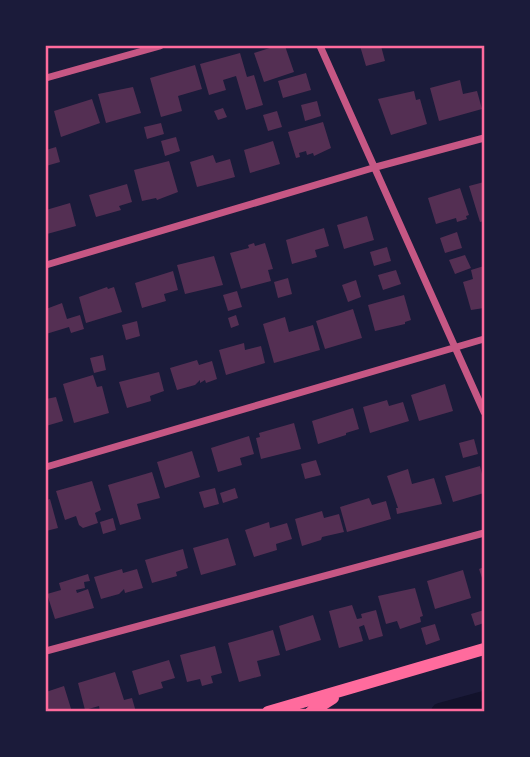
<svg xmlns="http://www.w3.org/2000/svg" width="530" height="757" font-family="'Crimson Pro',serif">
  <rect width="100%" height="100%" fill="#1b1b3a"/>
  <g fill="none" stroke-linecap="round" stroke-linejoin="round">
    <path stroke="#12122b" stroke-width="18" d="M 440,712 L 484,700"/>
  </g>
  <path fill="#542f53" d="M 276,46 L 285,46 L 294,72 L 264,82 L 254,53 Z
    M 360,46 L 381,46 L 385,61 L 366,66 Z
    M 240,53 L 247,77 L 254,75 L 263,105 L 246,110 L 236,76 L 223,80 L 226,90 L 209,95 L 200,64 Z
    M 195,65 L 202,89 L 178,96 L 182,111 L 161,117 L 150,78 Z
    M 306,73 L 311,90 L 283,98 L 278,81 Z
    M 460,80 L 463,94 L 477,91 L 482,109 L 439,121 L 430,88 Z
    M 133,87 L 141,113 L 106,123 L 98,94 Z
    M 414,91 L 416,100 L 420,99 L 427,124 L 391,135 L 378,99 Z
    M 92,99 L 100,123 L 61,137 L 54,111 Z
    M 317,101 L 321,116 L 305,121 L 301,105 Z
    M 223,108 L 227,117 L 218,120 L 214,111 Z
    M 277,111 L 282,127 L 268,131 L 263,115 Z
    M 323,122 L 331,148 L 314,156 L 313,153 L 307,155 L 306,151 L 299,153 L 300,157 L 296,158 L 288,132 Z
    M 161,123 L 164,134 L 147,139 L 144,127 Z
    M 176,137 L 180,151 L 165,156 L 161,141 Z
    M 273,141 L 280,164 L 250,173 L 244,150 Z
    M 56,147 L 60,162 L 46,166 L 46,150 Z
    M 213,155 L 216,163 L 230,159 L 235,177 L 197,187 L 190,162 Z
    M 169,161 L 178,192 L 157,200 L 156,198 L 142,201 L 134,170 Z
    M 484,182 L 484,221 L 480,222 L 469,186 Z
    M 127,184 L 132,202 L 119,206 L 121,210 L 96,217 L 89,195 Z
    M 460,188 L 469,215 L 466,216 L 467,219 L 457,222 L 456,218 L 436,224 L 428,198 Z
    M 70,203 L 76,226 L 47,234 L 46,210 Z
    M 367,216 L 374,240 L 344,249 L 337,225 Z
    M 324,228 L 329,246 L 315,250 L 317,257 L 292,264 L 286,240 Z
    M 457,232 L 462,248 L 445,253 L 440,238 Z
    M 254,243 L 255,246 L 265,243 L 273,269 L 268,270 L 271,281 L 241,289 L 230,253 L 249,248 L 248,245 Z
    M 387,247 L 391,261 L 374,266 L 370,252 Z
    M 465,255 L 471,268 L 455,274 L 449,260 Z
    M 214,256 L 223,285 L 185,294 L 177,265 Z
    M 484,266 L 484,308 L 471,310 L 463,282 L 473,279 L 471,270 Z
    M 396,270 L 401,284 L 383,290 L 378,275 Z
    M 173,271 L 178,290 L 164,294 L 166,301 L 142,308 L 135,283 Z
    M 288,278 L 292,294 L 278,298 L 274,282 Z
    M 356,280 L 361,297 L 348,302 L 342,285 Z
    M 107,287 L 108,289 L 114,287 L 122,312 L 86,323 L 79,297 Z
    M 237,291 L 242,307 L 228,311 L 223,295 Z
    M 404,295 L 411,320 L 405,322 L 405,324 L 375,331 L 368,305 Z
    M 62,303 L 67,319 L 80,315 L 84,329 L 71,333 L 69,327 L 46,334 L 46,309 Z
    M 353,309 L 362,338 L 325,349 L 316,321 Z
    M 236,315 L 239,325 L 231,328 L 228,318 Z
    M 285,317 L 289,332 L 313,325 L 320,350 L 274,363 L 263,324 Z
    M 137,321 L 140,336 L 126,340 L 122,325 Z
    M 244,343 L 245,350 L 261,346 L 265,363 L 226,375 L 219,350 Z
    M 103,355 L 106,370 L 94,373 L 90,358 Z
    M 197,360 L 199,365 L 212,361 L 217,379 L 206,383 L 205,380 L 200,383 L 200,380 L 195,385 L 177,390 L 170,368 Z
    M 159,372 L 164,391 L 150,396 L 151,401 L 127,408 L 119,382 Z
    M 93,375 L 97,387 L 102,386 L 109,413 L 74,423 L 63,384 Z
    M 445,384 L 453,411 L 419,421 L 411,395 Z
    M 56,397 L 63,421 L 46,426 L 46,399 Z
    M 387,400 L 389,406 L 403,402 L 409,421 L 370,433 L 363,407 Z
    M 353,408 L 359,429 L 346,433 L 346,435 L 318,444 L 312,421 Z
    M 294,423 L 301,449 L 261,459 L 256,438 L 260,437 L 259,433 Z
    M 249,436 L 254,454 L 240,458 L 242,465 L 218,472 L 211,448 Z
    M 474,439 L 478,454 L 463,458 L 459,443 Z
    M 192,451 L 200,477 L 165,488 L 157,462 Z
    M 316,460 L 321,475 L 305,479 L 301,464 Z
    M 480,466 L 484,482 L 484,493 L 453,502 L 445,476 Z
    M 408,469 L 412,484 L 434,478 L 442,504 L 397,514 L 396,508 L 398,508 L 387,476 Z
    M 152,472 L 160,498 L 137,504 L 141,519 L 120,525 L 108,485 Z
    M 92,481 L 101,510 L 95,513 L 98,523 L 83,528 L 79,525 L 76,516 L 65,520 L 56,491 Z
    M 215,488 L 219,504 L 204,508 L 199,492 Z
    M 235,488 L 238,498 L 223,503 L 220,493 Z
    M 369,498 L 372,505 L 386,501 L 391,519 L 347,532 L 340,507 Z
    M 50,499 L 58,528 L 46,531 L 46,500 Z
    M 322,511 L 324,518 L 339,514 L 344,532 L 322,537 L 321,540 L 302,546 L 295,519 Z
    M 113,518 L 116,530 L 103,534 L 100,522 Z
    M 269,522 L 270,528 L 287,523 L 292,539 L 276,544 L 277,550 L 254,557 L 245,530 Z
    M 228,538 L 236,565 L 201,575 L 193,548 Z
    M 183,549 L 188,568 L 176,572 L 177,576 L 152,583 L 145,560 Z
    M 484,567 L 484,584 L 479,569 Z
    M 122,569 L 123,573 L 137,569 L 143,588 L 125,593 L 124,589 L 119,594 L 101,599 L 94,577 Z
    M 463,570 L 471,598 L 435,609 L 427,581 Z
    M 88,574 L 90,581 L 84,582 L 85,588 L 76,590 L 77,593 L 88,589 L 94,608 L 55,619 L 47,594 L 61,590 L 59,583 Z
    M 415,588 L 423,616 L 420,617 L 421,622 L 400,629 L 397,621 L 386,624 L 378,596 Z
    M 352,605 L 357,619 L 362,618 L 361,614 L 376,610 L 383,636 L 369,640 L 364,625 L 359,627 L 363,641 L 339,648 L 329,611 Z
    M 484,610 L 484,623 L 475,626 L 471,614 Z
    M 313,615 L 321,640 L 286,651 L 279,626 Z
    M 435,624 L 440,640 L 426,645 L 421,628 Z
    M 273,630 L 280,655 L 257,661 L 261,676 L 239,682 L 228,643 Z
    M 215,646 L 222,673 L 211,676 L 213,683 L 202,686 L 200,679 L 187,682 L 180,655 Z
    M 169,660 L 175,678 L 161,682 L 163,688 L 139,695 L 132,671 Z
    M 115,672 L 124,700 L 132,698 L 136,712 L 100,712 L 99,706 L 85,710 L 78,683 Z
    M 64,686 L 72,712 L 46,712 L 46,692 Z"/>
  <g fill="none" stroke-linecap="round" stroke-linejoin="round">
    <path stroke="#c65784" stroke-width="7" d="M 320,46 L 484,412
      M 46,78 L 160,46
      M 46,265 L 376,167 L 484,138
      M 46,467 L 484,339
      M 46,651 L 484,533"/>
    <path stroke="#ff6b9d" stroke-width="12" d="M 268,712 L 484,649
      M 311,712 L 333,698"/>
  </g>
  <rect width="530" height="757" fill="none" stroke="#1b1b3a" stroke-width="94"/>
  <rect x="47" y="47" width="436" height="663" fill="none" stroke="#ff6b9d" stroke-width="2.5"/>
</svg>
